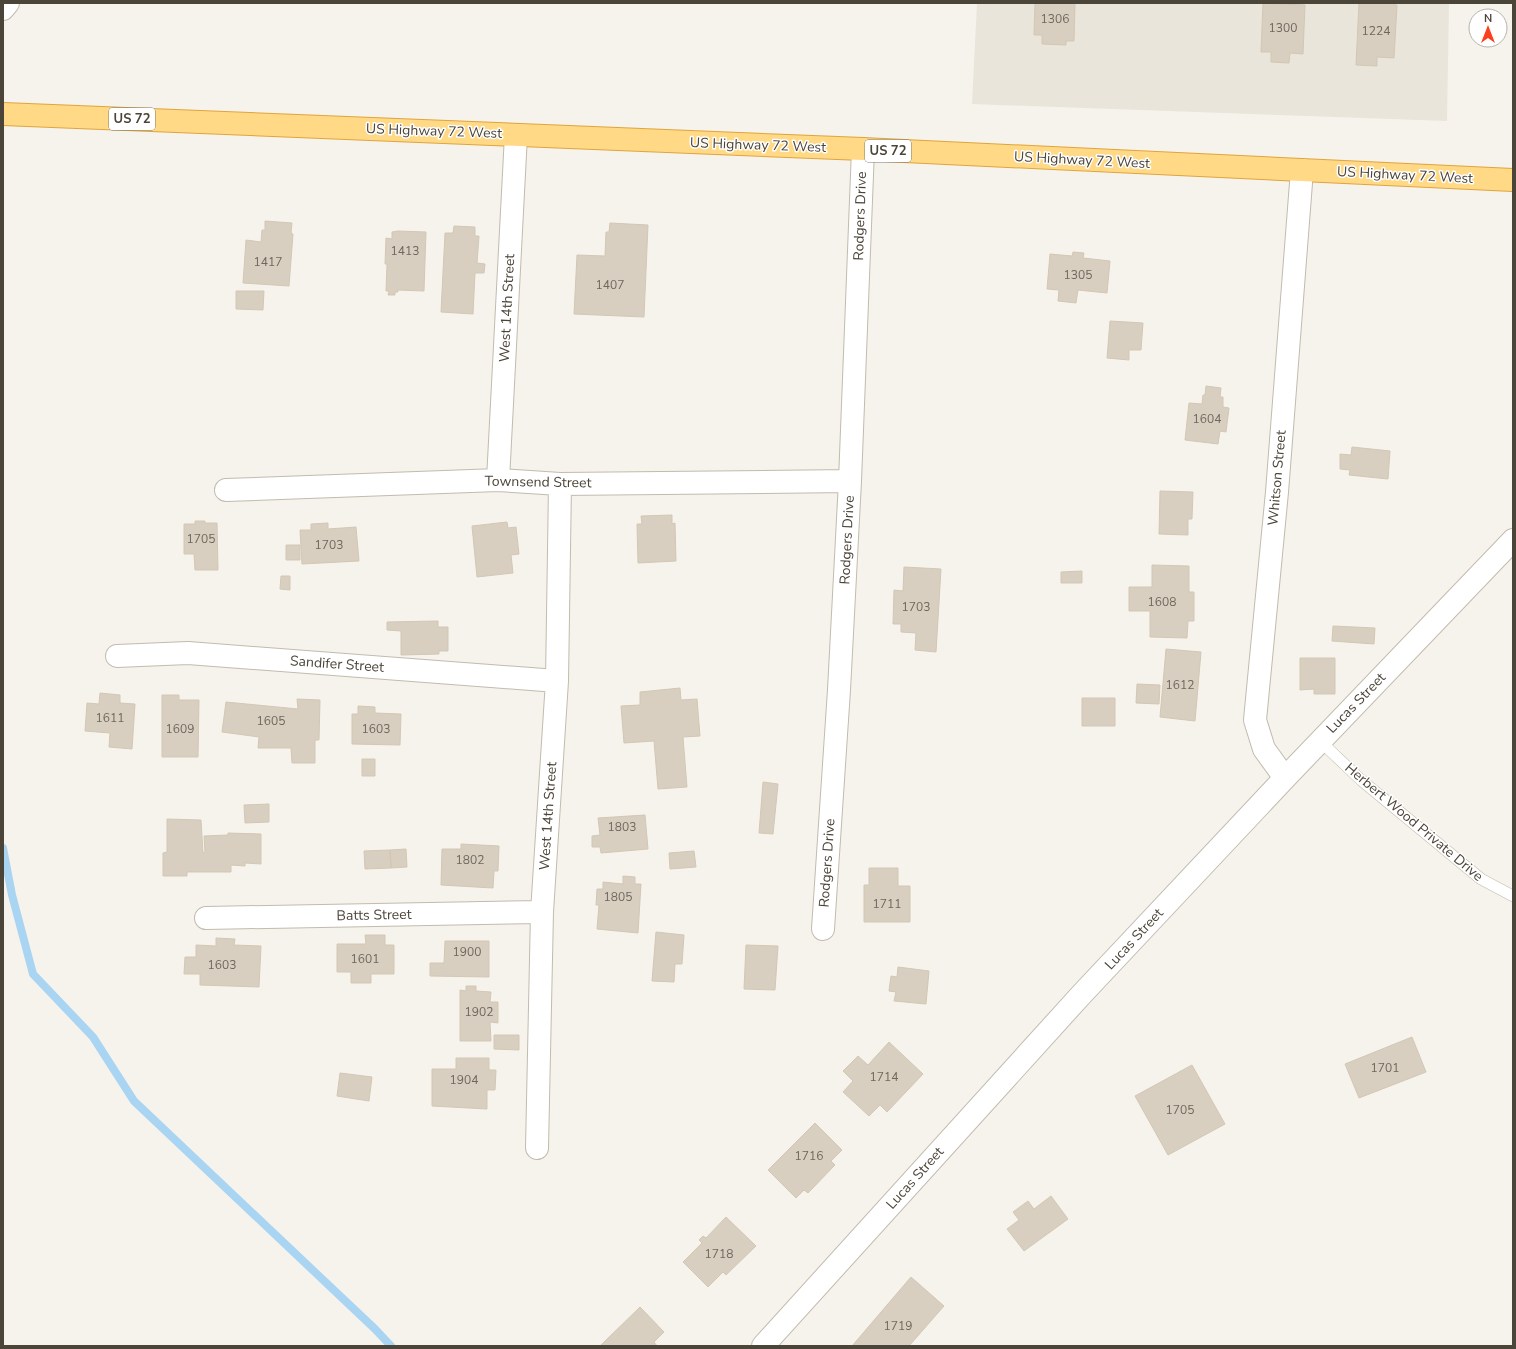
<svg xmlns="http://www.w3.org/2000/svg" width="1516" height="1349" font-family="'Nunito Sans',sans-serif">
  <rect width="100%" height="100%" fill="#f6f3ec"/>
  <path fill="#eae5da" d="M 977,3 L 1449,3 L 1447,121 L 972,104 Z"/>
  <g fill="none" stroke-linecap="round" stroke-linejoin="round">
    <path stroke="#a9d4f2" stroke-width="8" d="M 3,848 L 12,895 L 33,974 L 93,1037 L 134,1101 L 375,1329 L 391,1346"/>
  </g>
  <path fill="#d8cfc1" stroke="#d3c7b4" d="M 1035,3 L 1075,3 L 1074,41 L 1066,41 L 1066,45 L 1042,44 L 1042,35 L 1034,35 Z
    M 1263,3 L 1305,5 L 1303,54 L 1290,53 L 1289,63 L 1271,62 L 1271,52 L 1261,52 Z
    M 1359,3 L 1395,3 L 1395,5 L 1397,5 L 1394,58 L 1377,57 L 1377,66 L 1356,65 Z
    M 265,221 L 292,223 L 291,233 L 293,234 L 289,286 L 243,283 L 246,240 L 261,242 L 262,230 L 265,230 Z
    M 610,223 L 648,225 L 644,317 L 574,314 L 577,255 L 605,256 L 606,232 L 609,232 Z
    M 454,226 L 475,227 L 475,236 L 479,236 L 477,263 L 485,264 L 484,273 L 475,273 L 473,314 L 441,312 L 445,233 L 453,233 Z
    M 398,231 L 426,232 L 424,291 L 398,290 L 398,292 L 395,292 L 395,295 L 388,295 L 389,291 L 386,291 L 387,264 L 385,264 L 386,238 L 392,239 L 392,232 Z
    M 1073,252 L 1084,253 L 1083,258 L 1110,261 L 1107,293 L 1078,290 L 1076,303 L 1058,301 L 1059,290 L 1047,289 L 1050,254 L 1072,256 Z
    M 236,291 L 264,291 L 263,310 L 236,309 Z
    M 1110,321 L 1143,323 L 1141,350 L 1129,350 L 1129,360 L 1107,358 Z
    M 1206,386 L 1221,388 L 1220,397 L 1223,397 L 1223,407 L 1229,408 L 1226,432 L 1220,431 L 1218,444 L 1185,440 L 1189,403 L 1202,404 L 1203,395 L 1205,395 Z
    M 1352,447 L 1390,451 L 1388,479 L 1349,475 L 1350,470 L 1340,469 L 1340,454 L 1351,455 Z
    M 1160,491 L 1193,492 L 1192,519 L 1188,519 L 1188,535 L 1159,534 Z
    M 672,515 L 672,524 L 675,523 L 676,561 L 638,563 L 637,524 L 642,524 L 641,516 Z
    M 195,521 L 205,521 L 205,523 L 217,523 L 218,570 L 195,570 L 194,554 L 184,554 L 184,524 L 195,524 Z
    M 507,522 L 508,528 L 516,527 L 519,554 L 511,555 L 513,573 L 477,577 L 472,526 Z
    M 328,523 L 328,529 L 356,527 L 359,561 L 302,564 L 300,530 L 311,530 L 311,524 Z
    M 286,545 L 300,545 L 300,560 L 286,560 Z
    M 1152,565 L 1189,566 L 1189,592 L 1194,592 L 1194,621 L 1188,621 L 1187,638 L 1150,637 L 1150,611 L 1129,611 L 1129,587 L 1152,587 Z
    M 904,567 L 941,569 L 936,652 L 915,650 L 916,633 L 901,632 L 901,624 L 893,624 L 894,590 L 903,591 Z
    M 1082,571 L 1082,583 L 1061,583 L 1061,572 Z
    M 281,576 L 290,576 L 290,590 L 280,589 Z
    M 438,621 L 438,627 L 448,627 L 448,651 L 439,651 L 439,654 L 401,655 L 401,631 L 387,630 L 387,622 Z
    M 1333,626 L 1375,628 L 1374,644 L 1332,641 Z
    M 1166,649 L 1201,652 L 1195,721 L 1160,717 Z
    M 1300,658 L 1335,658 L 1335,694 L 1314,694 L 1314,689 L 1300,690 Z
    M 1137,684 L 1160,685 L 1159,704 L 1136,703 Z
    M 680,688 L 681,700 L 697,699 L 700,736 L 683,737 L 687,787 L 658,789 L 654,741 L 624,743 L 621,706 L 640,705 L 640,692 Z
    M 100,693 L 120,695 L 120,703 L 135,704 L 132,749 L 109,747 L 110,733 L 85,731 L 87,703 L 99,704 Z
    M 162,695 L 179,695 L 179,700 L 199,700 L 198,757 L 162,757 Z
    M 1082,698 L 1115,698 L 1115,726 L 1082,726 Z
    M 297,699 L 320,700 L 319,740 L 315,740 L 315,763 L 292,763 L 291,748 L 258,748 L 259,737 L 222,732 L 226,702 L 298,709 Z
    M 358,706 L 375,707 L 375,713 L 401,714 L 400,745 L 352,744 L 352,714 L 358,714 Z
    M 362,759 L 375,759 L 375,776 L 362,776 Z
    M 763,782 L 778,784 L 773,834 L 759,833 Z
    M 269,804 L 269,822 L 245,823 L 244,805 Z
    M 645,815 L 648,849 L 601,853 L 600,847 L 592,847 L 592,836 L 600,835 L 598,818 Z
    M 167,819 L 201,820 L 203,853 L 205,852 L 204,836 L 228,835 L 228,833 L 261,834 L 261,864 L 245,863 L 245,866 L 231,865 L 231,872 L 187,872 L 187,876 L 163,876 L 163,853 L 167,852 Z
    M 461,844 L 499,846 L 498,871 L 494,871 L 493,888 L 441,885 L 442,849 L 461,849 Z
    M 406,849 L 407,867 L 391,868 L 390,850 Z
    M 390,850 L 391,868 L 365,869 L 364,851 Z
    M 694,851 L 696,867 L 670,869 L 669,853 Z
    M 869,868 L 898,868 L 898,886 L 910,886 L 910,922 L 864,922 L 864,885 L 869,885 Z
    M 623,876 L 635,877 L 635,884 L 641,884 L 638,933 L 597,929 L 599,905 L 596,905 L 597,889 L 603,889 L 603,882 L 623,884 Z
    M 656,932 L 684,935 L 682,964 L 675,964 L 674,982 L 652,981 Z
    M 365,935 L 385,935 L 385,945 L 394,945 L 394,974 L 371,974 L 371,983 L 351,983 L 351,972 L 337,972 L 337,944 L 366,944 Z
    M 216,938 L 235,939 L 234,945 L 261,946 L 259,987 L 200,985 L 200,974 L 184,974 L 185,957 L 196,957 L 196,945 L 216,946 Z
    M 445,941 L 489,941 L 489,977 L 430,976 L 430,963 L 444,963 Z
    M 746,945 L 778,946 L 775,990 L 744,989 Z
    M 898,967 L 929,971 L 926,1004 L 894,1001 L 896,992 L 889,991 L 891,976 L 897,977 Z
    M 466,986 L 476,986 L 476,991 L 491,992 L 490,1002 L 498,1002 L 498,1023 L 490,1022 L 491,1041 L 460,1041 L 460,990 L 466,991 Z
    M 494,1035 L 519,1035 L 519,1050 L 494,1049 Z
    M 1412,1037 L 1426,1072 L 1359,1098 L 1345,1064 Z
    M 889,1042 L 923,1074 L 887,1112 L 880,1105 L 869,1116 L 843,1092 L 853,1081 L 843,1071 L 858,1056 L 868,1065 Z
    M 456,1058 L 489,1058 L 489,1070 L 496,1070 L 495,1090 L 487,1090 L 487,1109 L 432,1106 L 432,1069 L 456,1069 Z
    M 1192,1065 L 1225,1124 L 1168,1155 L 1135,1096 Z
    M 340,1073 L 372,1077 L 369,1101 L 337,1096 Z
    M 815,1123 L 842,1150 L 831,1161 L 835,1165 L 808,1193 L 804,1190 L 796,1198 L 768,1170 Z
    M 1051,1196 L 1068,1219 L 1024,1251 L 1007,1229 L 1019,1220 L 1013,1212 L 1028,1201 L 1034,1209 Z
    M 726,1217 L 756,1246 L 726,1275 L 723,1272 L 708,1287 L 683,1262 L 702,1243 L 699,1240 L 703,1236 L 706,1238 Z
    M 911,1277 L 944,1306 L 909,1346 L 852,1346 Z
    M 640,1307 L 664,1332 L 654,1342 L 657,1346 L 600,1346 Z"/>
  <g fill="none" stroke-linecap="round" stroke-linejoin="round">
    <g stroke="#c2bbae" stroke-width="12">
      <path id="service" d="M 1320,741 L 1361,780 L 1481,879 L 1513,896"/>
    </g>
    <g stroke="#c2bbae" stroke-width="24">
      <path id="minor" d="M 498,480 L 516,135
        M 226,490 L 498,480 L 560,484 L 850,481
        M 117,656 L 188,653 L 557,681
        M 1285,778 L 1264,749 L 1255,720 L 1277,492 L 1302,170
        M 206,918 L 542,912
        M 823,929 L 839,690 L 850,481 L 863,149
        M 537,1148 L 542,912 L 557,681 L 560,484
        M 763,1346 L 1081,995 L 1285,778 L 1513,540"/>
    </g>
    <g stroke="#c2bbae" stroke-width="24">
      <path id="tertiary" d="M 3,9 L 8,3"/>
    </g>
    <g stroke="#e0a43c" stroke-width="24">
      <path id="trunk" d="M 3,114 L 863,149 L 1513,180"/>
    </g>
    <use href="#service" stroke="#fff" stroke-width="11"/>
    <use href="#minor" stroke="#fff" stroke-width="22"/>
    <use href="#tertiary" stroke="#fff" stroke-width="22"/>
    <use href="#trunk" stroke="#ffd985" stroke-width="22"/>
  </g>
  <g text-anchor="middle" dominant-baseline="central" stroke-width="3" stroke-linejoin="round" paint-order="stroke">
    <g font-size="12" fill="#6e675b">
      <text x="1055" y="19">1306</text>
      <text x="1283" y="28">1300</text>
      <text x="1376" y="31">1224</text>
      <text x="405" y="251">1413</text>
      <text x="268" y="262">1417</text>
      <text x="1078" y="275">1305</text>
      <text x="610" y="285">1407</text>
      <text x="1207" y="419">1604</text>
      <text x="201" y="539">1705</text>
      <text x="329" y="545">1703</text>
      <text x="1162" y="602">1608</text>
      <text x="916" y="607">1703</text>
      <text x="1180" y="685">1612</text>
      <text x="110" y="718">1611</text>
      <text x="271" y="721">1605</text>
      <text x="180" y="729">1609</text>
      <text x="376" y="729">1603</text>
      <text x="622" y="827">1803</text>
      <text x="470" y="860">1802</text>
      <text x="618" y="897">1805</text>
      <text x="887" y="904">1711</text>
      <text x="467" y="952">1900</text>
      <text x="365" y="959">1601</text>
      <text x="222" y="965">1603</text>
      <text x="479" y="1012">1902</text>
      <text x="1385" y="1068">1701</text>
      <text x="884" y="1077">1714</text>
      <text x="464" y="1080">1904</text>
      <text x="1180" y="1110">1705</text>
      <text x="809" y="1156">1716</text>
      <text x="719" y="1254">1718</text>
      <text x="898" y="1326">1719</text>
    </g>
    <g fill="#fff" stroke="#817c74" stroke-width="1">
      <rect x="109" y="108" width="46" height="22" rx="3"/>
      <rect x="865" y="140" width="46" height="22" rx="3"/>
    </g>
    <g font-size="13" font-weight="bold" fill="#4b4439">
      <text x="132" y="119">US 72</text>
      <text x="888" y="151">US 72</text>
    </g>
    <g font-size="14" fill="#4b4439" stroke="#fff">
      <text transform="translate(434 131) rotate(2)">US Highway 72 West</text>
      <text transform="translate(758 145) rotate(2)">US Highway 72 West</text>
      <text transform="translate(1082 160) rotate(3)">US Highway 72 West</text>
      <text transform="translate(1405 175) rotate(3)">US Highway 72 West</text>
      <text transform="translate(860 216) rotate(-88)">Rodgers Drive</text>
      <text transform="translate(507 308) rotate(-87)">West 14th Street</text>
      <text transform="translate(1277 478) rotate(-85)">Whitson Street</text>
      <text transform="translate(538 482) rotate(1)">Townsend Street</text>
      <text transform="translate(847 540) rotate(-87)">Rodgers Drive</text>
      <text transform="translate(337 664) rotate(4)">Sandifer Street</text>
      <text transform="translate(1356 703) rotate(-46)">Lucas Street</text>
      <text transform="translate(548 816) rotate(-86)">West 14th Street</text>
      <text transform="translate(1414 822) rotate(40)">Herbert Wood Private Drive</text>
      <text transform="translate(827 863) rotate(-86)">Rodgers Drive</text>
      <text transform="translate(374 915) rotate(-1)">Batts Street</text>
      <text transform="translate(1134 939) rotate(-47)">Lucas Street</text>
      <text transform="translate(915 1178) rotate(-48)">Lucas Street</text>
    </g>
  </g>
  <rect width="1516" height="1349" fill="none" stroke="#4b4439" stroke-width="8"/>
  <g transform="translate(1488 28)"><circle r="19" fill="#ffffff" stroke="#b7b4b0"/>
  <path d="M0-3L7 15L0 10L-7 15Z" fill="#fc3f1d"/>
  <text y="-6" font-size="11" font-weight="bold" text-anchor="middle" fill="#4b4439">N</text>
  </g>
</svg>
